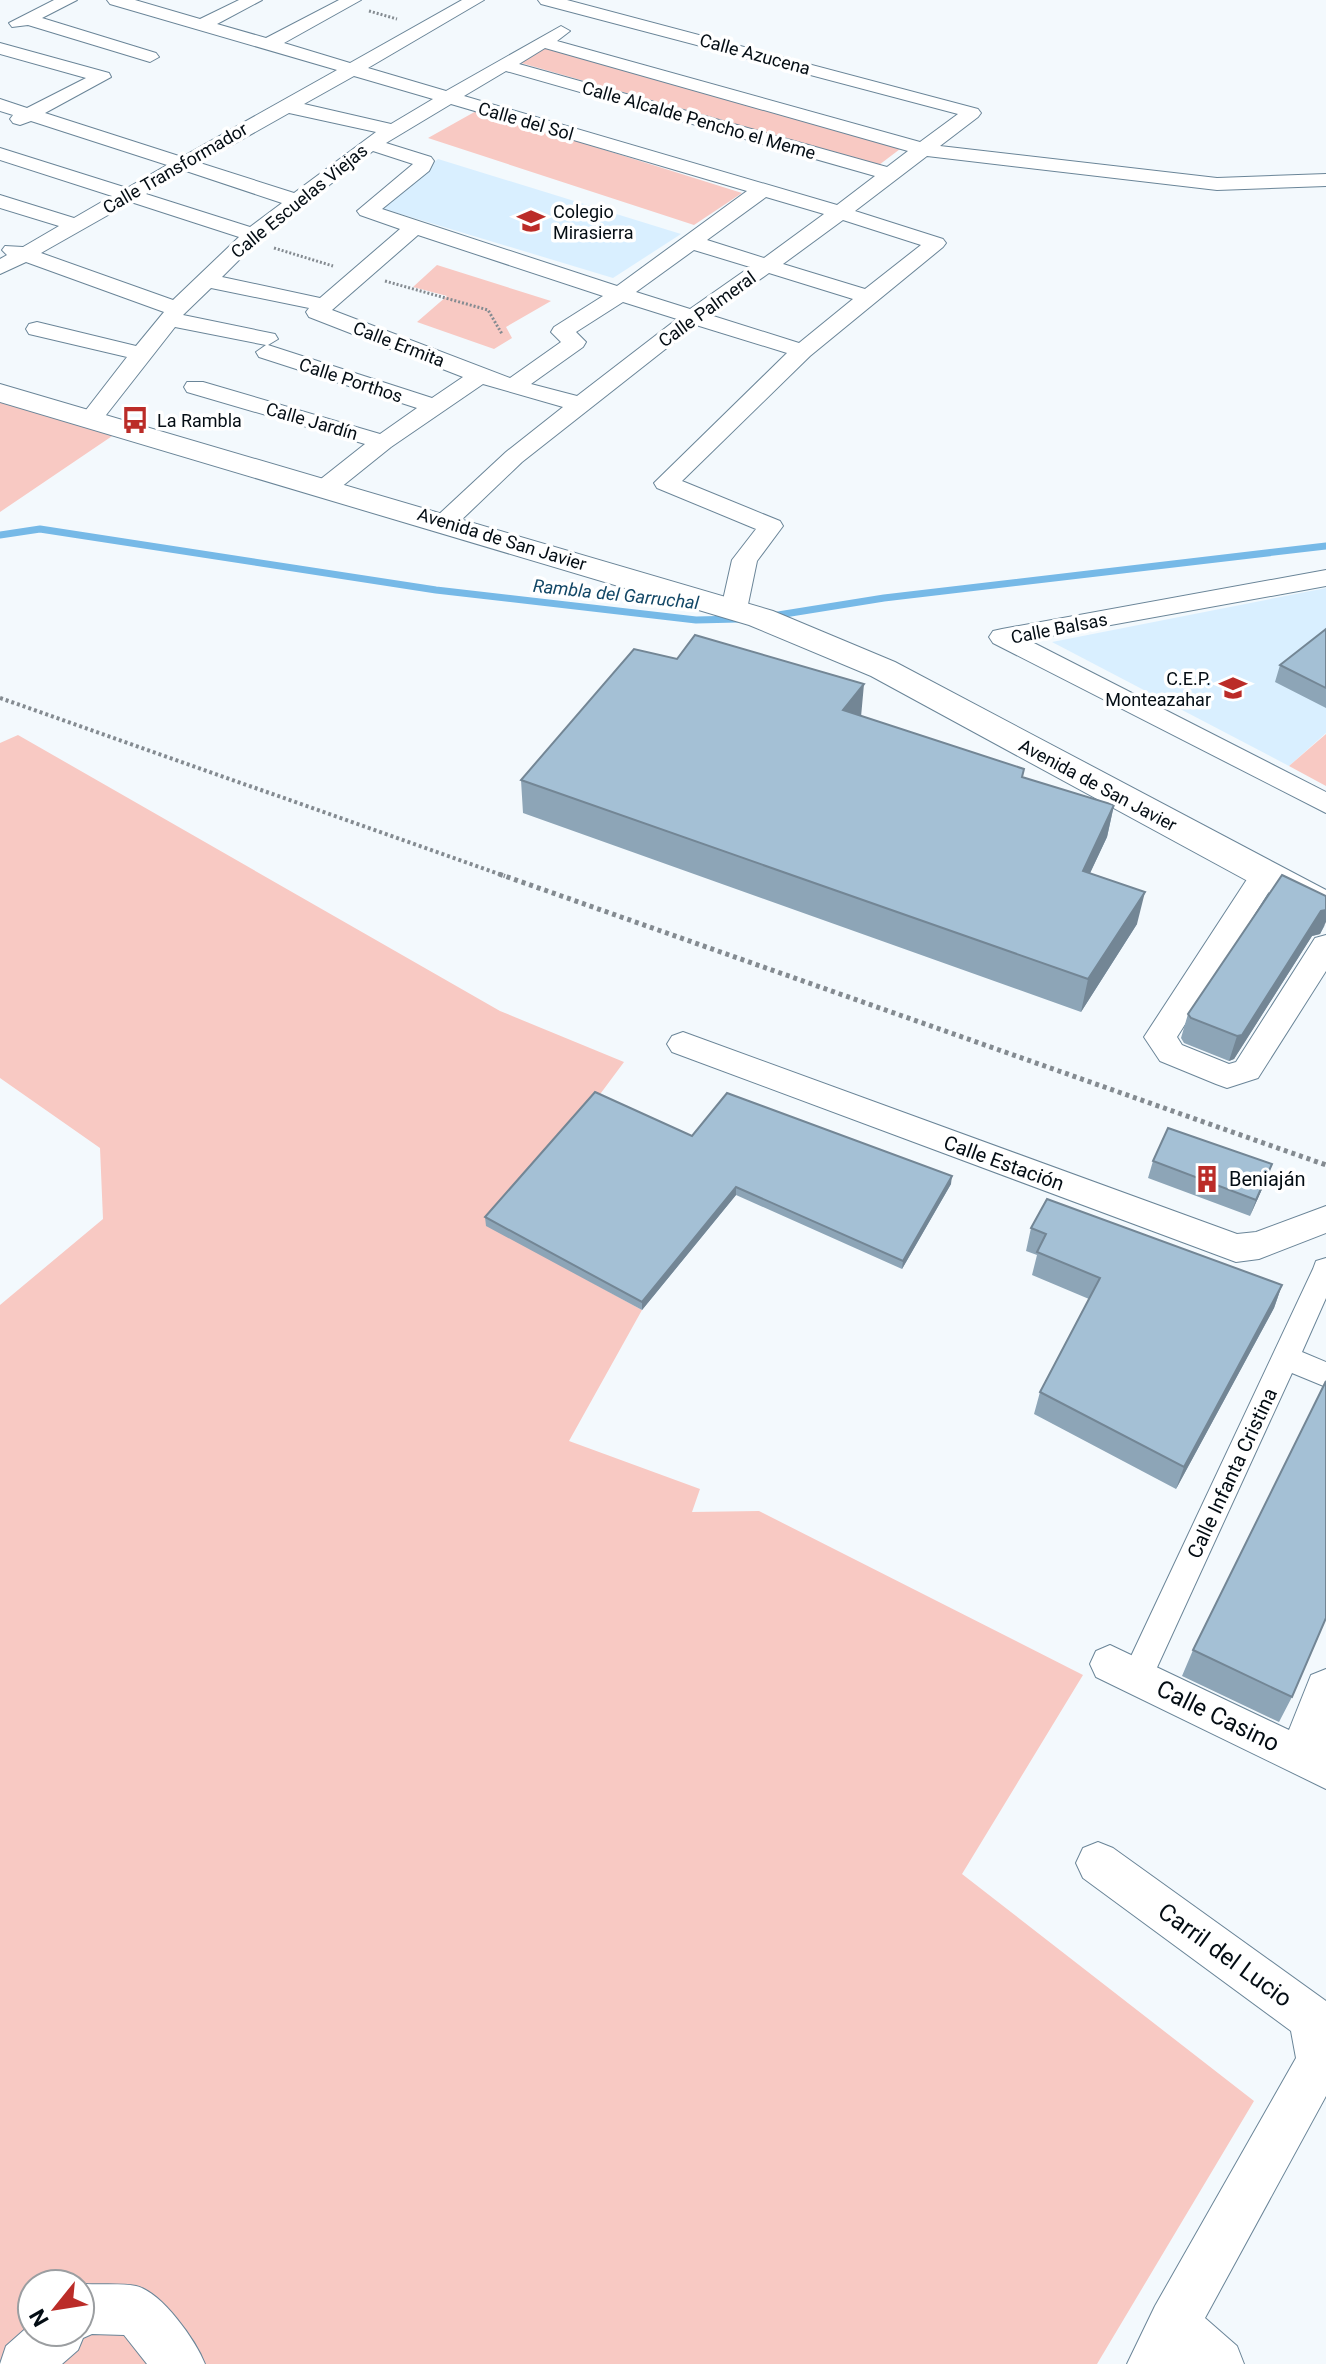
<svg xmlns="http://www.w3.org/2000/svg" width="1326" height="2364" font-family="Roboto,sans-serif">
  <rect width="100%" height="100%" fill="#f3f9fd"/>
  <path fill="#d9efff" d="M 438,159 L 681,234 L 613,278 L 381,208 Z
    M 1326,588 L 1326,733 L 1289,766 L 1052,642 Z"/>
  <path fill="#f8c9c3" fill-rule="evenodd" d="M 542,45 L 904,146 L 879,165 L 514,61 Z
    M 478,110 L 742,193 L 694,225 L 428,138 Z
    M 437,265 L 551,301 L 506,327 L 512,338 L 494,349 L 417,322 L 447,296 L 413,287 Z
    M 0,393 L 124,428 L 0,512 Z
    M 1326,734 L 1326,786 L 1289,766 Z
    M 18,735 L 500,1011 L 624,1062 L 595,1101 L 487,1225 L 642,1310 L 569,1441 L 700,1489 L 692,1512 L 759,1511 L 1083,1675 L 962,1874 L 1254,2101 L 1097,2364 L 0,2364 L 0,1305 L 103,1219 L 100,1148 L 0,1078 L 0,743 ZM 32,2284 L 80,2284 L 80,2332 L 32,2332 Z"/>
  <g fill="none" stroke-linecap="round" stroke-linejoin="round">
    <path stroke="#76b9e7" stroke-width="7" d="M 0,535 L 40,529 L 436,590 L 696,620 L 738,619
      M 772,616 L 884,598 L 1326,546"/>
    <g stroke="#6a8598" stroke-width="2">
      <path id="pedestrian" d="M 1326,1258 L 1326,1298 L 1302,1352 L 1326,1362 L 1326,1387 L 1292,1373 L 1148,1687 L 1137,1691 L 1126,1687 L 1121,1677 L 1126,1667 L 1313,1269 L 1316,1261 Z"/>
    </g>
    <g stroke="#6a8598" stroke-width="2">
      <path id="minor" d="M 54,0 L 77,0 L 42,18 L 156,53 L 159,57 L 150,62 L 28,25 L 12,27 L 9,23 Z
        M 107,0 L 135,0 L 200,19 L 239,0 L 262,0 L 217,24 L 266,38 L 339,0 L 361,0 L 284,43 L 350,63 L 462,0 L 484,0 L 368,68 L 446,91 L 561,26 L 570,31 L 557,41 L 920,142 L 958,114 L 541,4 L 538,0 L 567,0 L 978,109 L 981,113 L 978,117 L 940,146 L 1217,178 L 1326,174 L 1326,186 L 1217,190 L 927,156 L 855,211 L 943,239 L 946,243 L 943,247 L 810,356 L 682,481 L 780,521 L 783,526 L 757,561 L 747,609 L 743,615 L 725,615 L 721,609 L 732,560 L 756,529 L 657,488 L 654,483 L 787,353 L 696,325 L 522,462 L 454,527 L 436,527 L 433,522 L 436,517 L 506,452 L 563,407 L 483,384 L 391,447 L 335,492 L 317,492 L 314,487 L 317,482 L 365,444 L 187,392 L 184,387 L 187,382 L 203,382 L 380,434 L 417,408 L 259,357 L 256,352 L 266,345 L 175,327 L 99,424 L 83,424 L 79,419 L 127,357 L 29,334 L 26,329 L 29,324 L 37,322 L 136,346 L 164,312 L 26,262 L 0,274 L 0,259 L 7,255 L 2,250 L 5,246 L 23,247 L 59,226 L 0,208 L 0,195 L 74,218 L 112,196 L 0,160 L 0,148 L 127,188 L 167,165 L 31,121 L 20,125 L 13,123 L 10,119 L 13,115 L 0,111 L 0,99 L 27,108 L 86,78 L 0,54 L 0,43 L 109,73 L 111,77 L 45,113 L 182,157 L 337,70 L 110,4 ZM 545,48 L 908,151 L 887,167 L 519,64 ZM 506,71 L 875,176 L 837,205 L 464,96 ZM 354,76 L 433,99 L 391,124 L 304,104 ZM 451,104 L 747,191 L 617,286 L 382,209 L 429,171 L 434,161 L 431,157 L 386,143 ZM 289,113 L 376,132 L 294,193 L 200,163 ZM 373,151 L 413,164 L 357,211 L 360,215 L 400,229 L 320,298 L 222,277 L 260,239 ZM 186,171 L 282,203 L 250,227 L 146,194 ZM 766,197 L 824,214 L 764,258 L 707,240 ZM 131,202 L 239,237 L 173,300 L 41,253 ZM 843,220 L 921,245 L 865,289 L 783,264 ZM 418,235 L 603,296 L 554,327 L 551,332 L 561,342 L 510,378 L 332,310 ZM 694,250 L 750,267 L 690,309 L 636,292 ZM 769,273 L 853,299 L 799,343 L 710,315 ZM 211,288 L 309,308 L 306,312 L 309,317 L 463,377 L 432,398 L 268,345 L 278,339 L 275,334 L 183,315 ZM 623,302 L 677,319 L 577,396 L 531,384 L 583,347 L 586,342 L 576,332 Z
        M 1326,570 L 1326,586 L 1028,640 L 1326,792 L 1326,813 L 993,643 L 989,637 L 993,631 L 1002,629 Z
        M 1265,864 L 1275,867 L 1280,874 L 1177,1037 L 1182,1045 L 1229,1064 L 1236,1062 L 1315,938 L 1326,935 L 1326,971 L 1258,1078 L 1227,1088 L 1216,1084 L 1160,1061 L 1144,1037 L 1255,867 Z
        M 683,1032 L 1237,1234 L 1256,1232 L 1326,1206 L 1326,1233 L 1259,1259 L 1236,1262 L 672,1052 L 667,1044 L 672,1036 Z
        M 1110,1645 L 1289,1730 L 1311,1675 L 1326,1669 L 1326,1789 L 1096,1677 L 1090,1664 L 1096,1651 Z
        M 1098,1842 L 1113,1848 L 1326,2001 L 1326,2096 L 1205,2318 L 1237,2346 L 1244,2364 L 1127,2364 L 1155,2306 L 1296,2058 L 1291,2031 L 1083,1878 L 1076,1863 L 1083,1848 Z
        M 86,2284 C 102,2285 121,2283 136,2286 C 162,2292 196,2341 205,2364 L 147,2364 L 124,2335 L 92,2334 L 83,2338 L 78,2350 L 62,2364 L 0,2364 L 6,2346 L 32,2323 L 32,2332 L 80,2332 L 80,2287 Z"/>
    </g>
    <g stroke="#6a8598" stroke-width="2">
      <path id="secondary" d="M 0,384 L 773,611 L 895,662 L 1326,890 L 1326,920 L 1312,916 L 871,676 L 749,625 L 0,402 Z"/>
    </g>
    <path stroke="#848b91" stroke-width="3" stroke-dasharray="2 2" stroke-linecap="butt" d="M 369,11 L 397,19
      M 274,248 L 333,266
      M 385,281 L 488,310 L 502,334"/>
    <path stroke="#848b91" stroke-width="4" stroke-dasharray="3 3" stroke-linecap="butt" d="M 0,698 L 505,876"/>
    <path stroke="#848b91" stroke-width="5" stroke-dasharray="4 4" stroke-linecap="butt" d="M 499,874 L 1326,1165"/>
    <use href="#pedestrian" fill="#fff" fill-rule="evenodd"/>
    <use href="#minor" fill="#fff" fill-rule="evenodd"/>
    <use href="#secondary" fill="#fff" fill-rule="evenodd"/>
  </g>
  <path fill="#8da5b7" d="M 1326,629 L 1326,708 L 1275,682 L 1280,665 Z
    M 861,716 L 1022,777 L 1114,805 L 1107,837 L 1090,873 L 1137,924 L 1081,1012 L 523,813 L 521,780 Z
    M 1325,925 L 1320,934 L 1312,936 L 1234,1059 L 1229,1061 L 1184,1043 L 1181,1038 L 1188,1014 Z
    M 692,1136 L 951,1184 L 902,1269 L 736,1195 L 642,1310 L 486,1226 L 485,1217 Z
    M 1153,1161 L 1266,1180 L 1250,1216 L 1148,1178 Z
    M 1031,1228 L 1282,1285 L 1274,1308 L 1176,1489 L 1034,1414 L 1040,1392 L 1089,1299 L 1032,1275 L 1037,1255 L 1026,1251 Z
    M 1193,1650 L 1292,1697 L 1279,1722 L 1182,1676 Z"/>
  <path fill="#738695" d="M 864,684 L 861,717 L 843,710 Z
    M 1114,805 L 1107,837 L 1076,903 L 1083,871 Z
    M 1145,892 L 1137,924 L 1081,1012 L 1088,979 Z
    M 1326,910 L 1326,922 L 1320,934 L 1312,936 L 1234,1059 L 1229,1061 L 1237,1036 L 1321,911 Z
    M 1272,1164 L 1266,1180 L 1250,1216 L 1256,1200 Z
    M 952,1176 L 951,1184 L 902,1269 L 903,1261 Z
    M 736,1187 L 736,1195 L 642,1310 L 642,1302 Z
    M 1282,1285 L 1274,1308 L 1176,1489 L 1184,1467 Z"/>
  <path fill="#a4c0d5" stroke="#738695" stroke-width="2" d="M 1326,629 L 1326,688 L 1280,665 Z
    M 695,635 L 864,684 L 843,710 L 1024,769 L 1022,777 L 1114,805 L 1083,871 L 1145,892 L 1088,979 L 521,780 L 634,649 L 677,659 Z
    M 1282,875 L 1326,896 L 1326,910 L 1321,911 L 1242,1035 L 1237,1036 L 1191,1018 L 1188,1014 Z
    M 595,1092 L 692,1136 L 727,1093 L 952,1176 L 903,1261 L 736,1187 L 642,1302 L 485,1217 Z
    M 1168,1128 L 1272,1164 L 1256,1200 L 1153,1161 Z
    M 1047,1199 L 1282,1285 L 1184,1467 L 1040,1392 L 1100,1278 L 1037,1252 L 1046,1234 L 1031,1228 Z
    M 1326,1381 L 1326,1618 L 1292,1697 L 1193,1650 Z"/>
  <defs>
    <g id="school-bare" transform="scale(2.16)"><path d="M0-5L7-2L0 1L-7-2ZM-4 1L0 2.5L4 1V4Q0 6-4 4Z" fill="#bb2c28" stroke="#fff" stroke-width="2.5" paint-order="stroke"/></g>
    <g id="bus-bare" transform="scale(2.16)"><path d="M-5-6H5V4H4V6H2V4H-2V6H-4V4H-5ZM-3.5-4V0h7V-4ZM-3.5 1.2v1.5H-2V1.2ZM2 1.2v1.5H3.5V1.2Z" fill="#bb2c28" stroke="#fff" stroke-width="2.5" paint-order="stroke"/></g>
    <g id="building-bare" transform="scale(2.16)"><path d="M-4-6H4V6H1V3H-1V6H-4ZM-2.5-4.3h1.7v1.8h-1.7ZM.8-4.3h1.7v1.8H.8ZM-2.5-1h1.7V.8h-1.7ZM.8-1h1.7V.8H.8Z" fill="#bb2c28" stroke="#fff" stroke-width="2.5" paint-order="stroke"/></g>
  </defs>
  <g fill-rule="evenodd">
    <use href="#school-bare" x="531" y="221"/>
    <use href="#bus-bare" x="135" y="420"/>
    <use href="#school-bare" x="1233" y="688"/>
    <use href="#building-bare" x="1207" y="1179"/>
  </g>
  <g text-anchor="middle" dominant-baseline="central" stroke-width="7" stroke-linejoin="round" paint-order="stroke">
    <g font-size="18" fill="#040d14" stroke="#fff">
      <text transform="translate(755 54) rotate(15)">Calle Azucena</text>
      <text transform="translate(699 120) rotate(16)">Calle Alcalde Pencho el Meme</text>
      <text transform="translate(526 121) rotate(16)">Calle del Sol</text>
      <text transform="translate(175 168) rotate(-30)">Calle Transformador</text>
      <text transform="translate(299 201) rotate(-39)">Calle Escuelas Viejas</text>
      <text transform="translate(707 309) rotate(-36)">Calle Palmeral</text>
      <text transform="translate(399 344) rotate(21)">Calle Ermita</text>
      <text transform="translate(351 380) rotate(18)">Calle Porthos</text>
      <text transform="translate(312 421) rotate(16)">Calle Jardín</text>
      <text transform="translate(502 539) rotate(17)">Avenida de San Javier</text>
      <text transform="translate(1059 628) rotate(-11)">Calle Balsas</text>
      <text transform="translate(1098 785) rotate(28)">Avenida de San Javier</text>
    </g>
    <g font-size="18" fill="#040d14" stroke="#fff" text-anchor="start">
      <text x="553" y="211">Colegio<tspan x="553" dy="21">Mirasierra</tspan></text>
      <text x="157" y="420">La Rambla</text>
      <text x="1211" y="678" text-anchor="end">C.E.P.<tspan x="1211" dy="21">Monteazahar</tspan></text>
    </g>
    <g font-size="18" font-style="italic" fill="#124766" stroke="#fff">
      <text transform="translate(616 594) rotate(6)">Rambla del Garruchal</text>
    </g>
    <g font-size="20" fill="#040d14" stroke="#fff">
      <text transform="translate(1004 1163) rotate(20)">Calle Estación</text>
      <text transform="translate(1232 1473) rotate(-65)">Calle Infanta Cristina</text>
    </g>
    <g font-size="20" fill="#040d14" stroke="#fff" text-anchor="start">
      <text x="1229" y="1179">Beniaján</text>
    </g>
    <g font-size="24" fill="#040d14" stroke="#fff">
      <text transform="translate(1218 1716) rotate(26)">Calle Casino</text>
      <text transform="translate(1225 1955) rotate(36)">Carril del Lucio</text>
    </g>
  </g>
  <g transform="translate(56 2308) rotate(240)"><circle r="38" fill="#ffffff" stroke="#9b9ea1" stroke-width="2"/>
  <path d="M0-6L14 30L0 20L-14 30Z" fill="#bb2c28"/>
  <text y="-12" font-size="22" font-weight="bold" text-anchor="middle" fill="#040d14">N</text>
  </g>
</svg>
